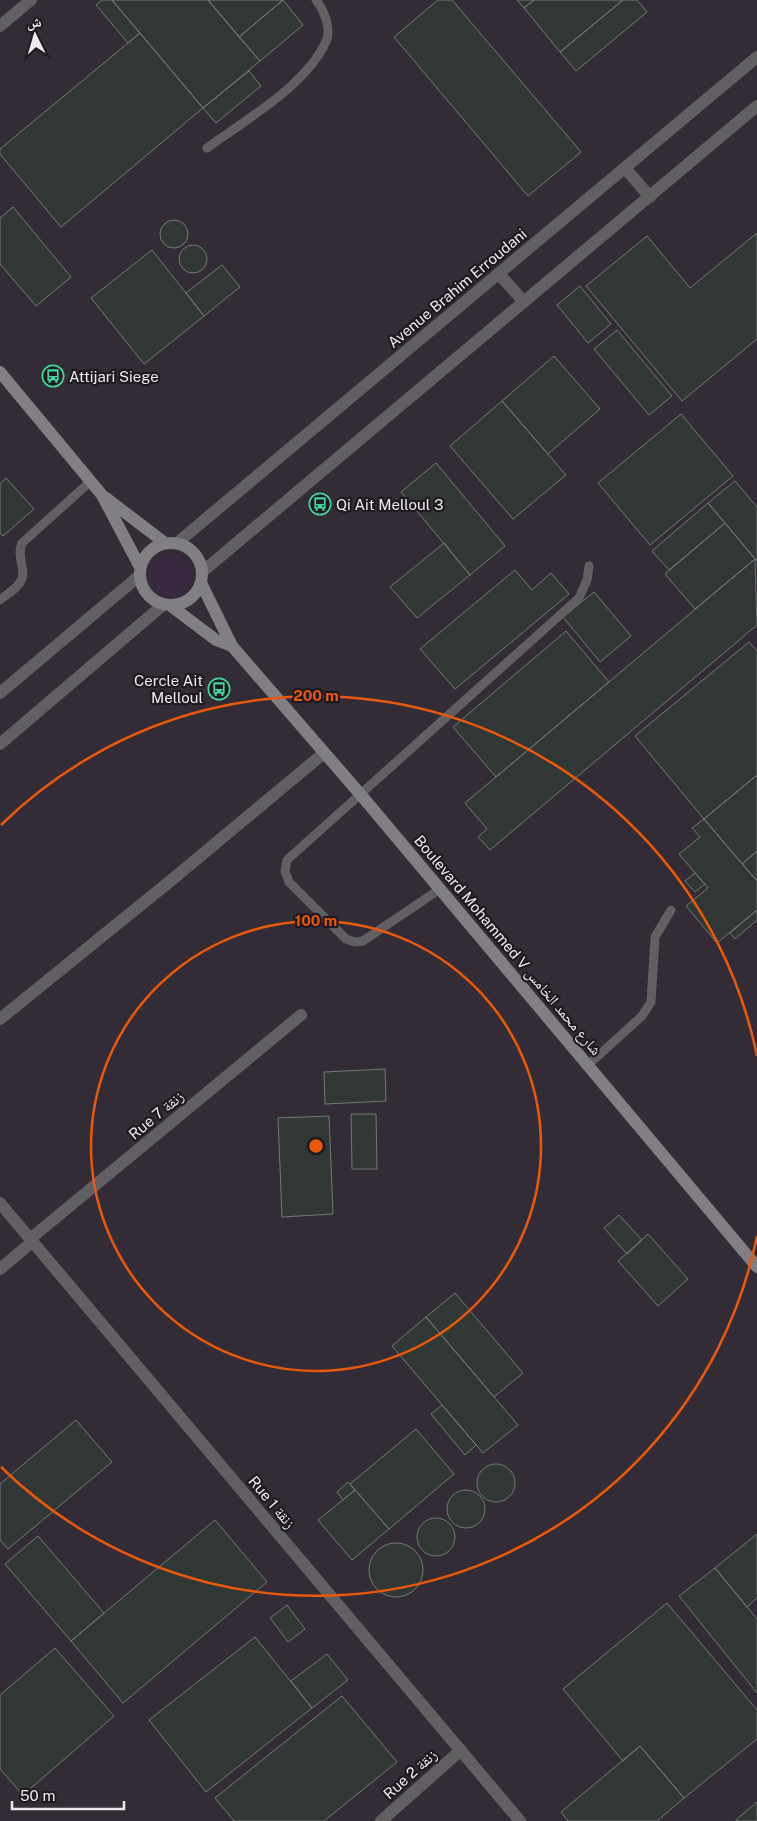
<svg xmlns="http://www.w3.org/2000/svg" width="757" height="1821" font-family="'Public Sans','Noto Naskh Arabic',sans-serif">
  <rect width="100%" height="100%" fill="#272429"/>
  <path fill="#332c36" d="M 0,0 L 757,0 L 757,1821 L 0,1821 Z"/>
  <path fill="#382940" d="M148 575a22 22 0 1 1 44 0a22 22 0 1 1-44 0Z"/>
  <path fill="#303734" stroke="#727975" d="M 102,0 L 112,0 L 140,33 L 128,43 L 96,5 Z
    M 112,0 L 208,0 L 260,61 L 203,108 Z
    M 208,0 L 283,0 L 239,37 Z
    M 283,0 L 303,25 L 260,61 L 239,37 Z
    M 438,0 L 452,0 L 581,152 L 528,196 L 394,37 Z
    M 517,0 L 534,0 L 524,8 Z
    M 534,0 L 623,0 L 560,52 L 524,8 Z
    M 623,0 L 637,0 L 647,12 L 576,71 L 560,52 Z
    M 140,33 L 203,108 L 61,227 L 0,154 L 0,149 Z
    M 249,71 L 261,86 L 216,123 L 203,108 Z
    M 13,207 L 71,277 L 36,306 L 0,264 L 0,218 Z
    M160 234a14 14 0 1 1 28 0a14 14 0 1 1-28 0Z
    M 757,233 L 757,339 L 682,401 L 586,286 L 647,236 L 690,288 Z
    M179 259a14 14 0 1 1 28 0a14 14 0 1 1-28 0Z
    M 152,250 L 204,316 L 144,364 L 91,298 Z
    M 222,265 L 240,287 L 204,316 L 186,293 Z
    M 580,286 L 611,324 L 588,343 L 557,305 Z
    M 617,330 L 672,396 L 649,415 L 594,349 Z
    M 554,356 L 600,409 L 548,454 L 502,401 Z
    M 502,401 L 566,475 L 513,519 L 450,446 Z
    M 681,414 L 733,476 L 650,545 L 598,483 Z
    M 436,463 L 505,546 L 470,575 L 401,492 Z
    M 6,478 L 34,509 L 3,536 L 0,533 L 0,484 Z
    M 735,481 L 757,507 L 757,561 L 708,503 Z
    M 708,503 L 725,523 L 669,570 L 652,551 Z
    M 725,523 L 755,559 L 695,609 L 665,574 Z
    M 444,543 L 470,575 L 417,618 L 390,587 Z
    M 755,559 L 757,625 L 490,850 L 478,837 L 487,829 L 465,803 Z
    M 515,570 L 532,590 L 551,573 L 569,594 L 455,689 L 420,649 Z
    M 594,592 L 631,636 L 600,662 L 563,617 Z
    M 566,631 L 609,682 L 496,777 L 453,727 Z
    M 749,642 L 757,651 L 757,775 L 704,819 L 635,736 Z
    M 757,775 L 757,851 L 742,864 L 704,819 Z
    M 704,819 L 757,881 L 757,910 L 717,943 L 686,906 L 708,888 L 679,854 L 700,837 L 692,828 Z
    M 757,851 L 757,881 L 742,864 Z
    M 695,873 L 705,884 L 695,892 L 685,881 Z
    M 757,910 L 757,920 L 735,939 L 730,933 Z
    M 385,1069 L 386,1101 L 325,1104 L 324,1072 Z
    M 351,1114 L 376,1114 L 377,1169 L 352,1169 Z
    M 329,1116 L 333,1214 L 282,1217 L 278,1118 Z
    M 619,1215 L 642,1240 L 627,1254 L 604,1228 Z
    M 648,1234 L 688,1279 L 658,1306 L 618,1261 Z
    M 455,1293 L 523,1373 L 494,1397 L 426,1317 Z
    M 426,1317 L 518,1425 L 483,1453 L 392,1346 Z
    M 442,1405 L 476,1445 L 465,1455 L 431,1414 Z
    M 76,1420 L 112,1462 L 8,1549 L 0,1540 L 0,1484 Z
    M 416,1429 L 454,1474 L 389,1529 L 350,1484 Z
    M477 1483a19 19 0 1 1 38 0a19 19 0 1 1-38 0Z
    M 348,1482 L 355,1490 L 343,1500 L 337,1492 Z
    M447 1509a19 19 0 1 1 38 0a19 19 0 1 1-38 0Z
    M 355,1490 L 389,1529 L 352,1560 L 318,1520 Z
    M417 1537a19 19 0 1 1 38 0a19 19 0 1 1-38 0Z
    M 215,1520 L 267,1582 L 123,1703 L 71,1641 Z
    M 757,1534 L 757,1598 L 747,1607 L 715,1568 Z
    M 38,1536 L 104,1613 L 71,1641 L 5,1564 Z
    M369 1570a27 27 0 1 1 54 0a27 27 0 1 1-54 0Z
    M 715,1568 L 757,1619 L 757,1693 L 679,1596 Z
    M 667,1603 L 757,1710 L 757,1739 L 684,1798 L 640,1746 L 623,1761 L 563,1689 Z
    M 287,1605 L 305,1629 L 288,1642 L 270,1618 Z
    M 255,1637 L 312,1708 L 206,1792 L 149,1720 Z
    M 55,1648 L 114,1716 L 23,1795 L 0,1769 L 0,1695 Z
    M 327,1654 L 348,1680 L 312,1708 L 291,1681 Z
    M 342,1696 L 397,1762 L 324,1821 L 234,1821 L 215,1798 Z
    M 640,1746 L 684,1798 L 657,1821 L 568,1821 L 561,1812 Z
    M 757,1802 L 757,1821 L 736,1821 L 736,1820 Z"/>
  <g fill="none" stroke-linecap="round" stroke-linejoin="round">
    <path stroke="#615f62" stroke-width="9" d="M 207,148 C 245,120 309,84 327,39 C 331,26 323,9 316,0
      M 0,600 C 6,595 13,591 18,585 C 30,572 15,559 22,543 L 91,481
      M 440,889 L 363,941 L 355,942 L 346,939 L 289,882 L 285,871 L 287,860 L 579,598 L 587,580 L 589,566
      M 588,1065 L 642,1016 L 651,1002 L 655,937 L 671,910"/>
    <path stroke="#615f62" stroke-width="12" d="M 0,26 L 31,0
      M 625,168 L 650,197
      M 499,274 L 524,302
      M 177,543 L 757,57
      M 202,572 L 757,106
      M 0,693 L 139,576
      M 0,744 L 163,605
      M 0,1019 L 174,878 L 324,753
      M 0,1203 L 520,1821
      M 30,1239 L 301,1015
      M 0,1269 L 32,1242
      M 381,1821 L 461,1750"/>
    <path stroke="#827f84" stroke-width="12" d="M 0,372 L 102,495 L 140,567
      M 106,498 L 165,543
      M140 574a31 31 0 1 1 62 0a31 31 0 1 1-62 0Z
      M 201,583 L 232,646 L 361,795 L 757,1267
      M 171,606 L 216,640 L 232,646"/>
  </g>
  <g fill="none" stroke="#e8590c" stroke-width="2.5">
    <circle cx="316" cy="1146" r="225"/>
    <path d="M757 1236A450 450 0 0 1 1 1467M1 825A450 450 0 0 1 757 1056"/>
  </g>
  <defs>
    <g id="bus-ring" transform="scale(1.125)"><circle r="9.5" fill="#1e1a1f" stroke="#44d49f" stroke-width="1.5"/><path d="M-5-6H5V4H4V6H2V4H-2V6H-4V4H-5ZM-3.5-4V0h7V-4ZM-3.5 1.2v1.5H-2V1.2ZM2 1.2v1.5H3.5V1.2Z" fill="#44d49f"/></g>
  </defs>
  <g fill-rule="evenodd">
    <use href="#bus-ring" x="53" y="376"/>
    <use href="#bus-ring" x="320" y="504"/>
    <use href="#bus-ring" x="219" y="689"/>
  </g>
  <g text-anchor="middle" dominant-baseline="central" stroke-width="4.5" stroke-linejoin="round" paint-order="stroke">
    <g font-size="15" fill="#eceaed" stroke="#1e1a1f">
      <text transform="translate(457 288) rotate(-40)">Avenue Brahim Erroudani</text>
      <text transform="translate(508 945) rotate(50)">Boulevard Mohammed V شارع محمد الخامس</text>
      <text transform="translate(156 1115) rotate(-40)">Rue 7 زنقة</text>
      <text transform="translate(272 1502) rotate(50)">Rue 1 زنقة</text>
      <text transform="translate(410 1774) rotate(-42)">Rue 2 زنقة</text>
    </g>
    <g font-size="15" fill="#eceaed" stroke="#1e1a1f" text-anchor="start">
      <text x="69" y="376">Attijari Siege</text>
      <text x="336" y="504">Qi Ait Melloul 3</text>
      <text x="203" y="680" text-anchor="end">Cercle Ait<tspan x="203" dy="17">Melloul</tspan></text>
    </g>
  </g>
  <circle cx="316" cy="1146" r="8" fill="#e8590c" stroke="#1e1a1f" stroke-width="2.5"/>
  <g font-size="15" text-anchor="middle" font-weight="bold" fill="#e8590c" stroke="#1e1a1f" stroke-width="4.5" stroke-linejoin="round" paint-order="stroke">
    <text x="316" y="701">200 m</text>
    <text x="316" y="926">100 m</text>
  </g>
  <g transform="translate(35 35) rotate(355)" stroke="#1e1a1f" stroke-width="4" paint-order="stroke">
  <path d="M0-4L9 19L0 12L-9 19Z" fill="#eceaed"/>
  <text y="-8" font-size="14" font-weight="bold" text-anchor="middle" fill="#eceaed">ش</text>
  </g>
  <path d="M12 1801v8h112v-8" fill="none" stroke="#eceaed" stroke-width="2.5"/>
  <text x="20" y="1801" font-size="15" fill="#eceaed" stroke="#1e1a1f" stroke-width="4" paint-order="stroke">50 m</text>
</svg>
